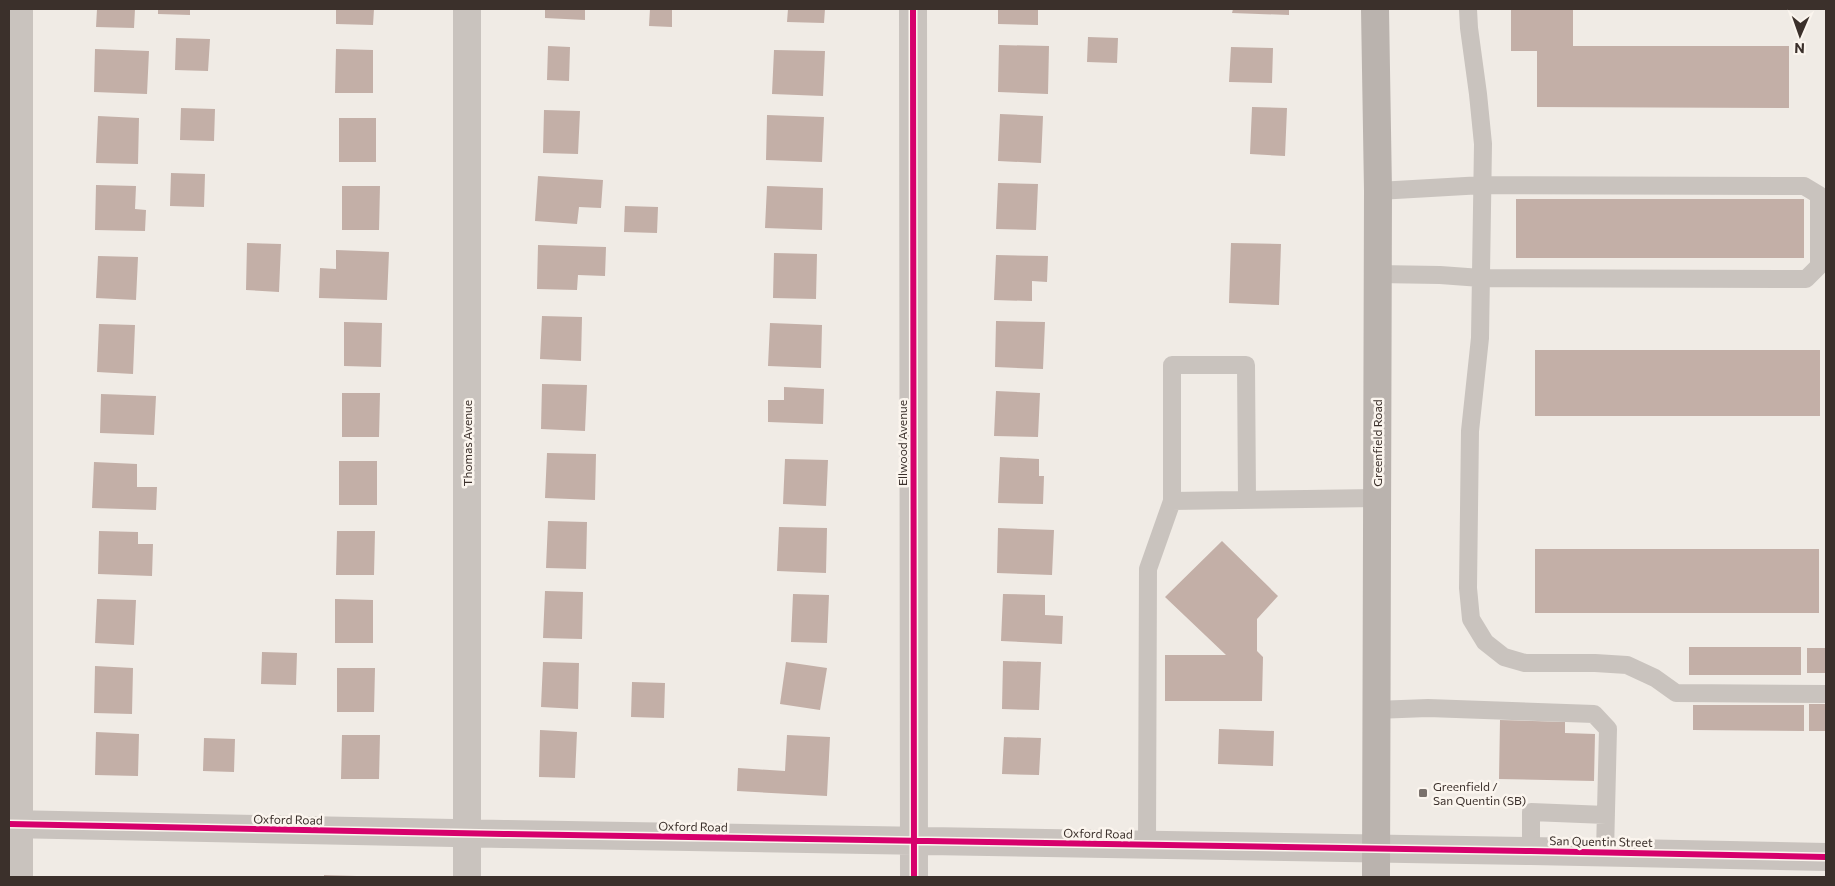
<svg xmlns="http://www.w3.org/2000/svg" width="1835" height="886" font-family="Commissioner,sans-serif">
  <rect width="100%" height="100%" fill="#f0ebe5"/>
  <path fill="#c3afa7" d="M 97,9 L 135,9 L 134,28 L 96,27 Z
    M 158,9 L 190,9 L 190,15 L 158,14 Z
    M 336,9 L 374,9 L 373,25 L 336,24 Z
    M 545,9 L 585,9 L 585,20 L 545,18 Z
    M 650,9 L 672,9 L 672,27 L 649,26 Z
    M 788,9 L 825,9 L 824,23 L 787,22 Z
    M 998,9 L 1038,9 L 1038,25 L 998,24 Z
    M 1233,9 L 1289,9 L 1289,15 L 1232,13 Z
    M 1511,9 L 1573,9 L 1573,46 L 1789,46 L 1789,108 L 1537,107 L 1537,51 L 1511,51 Z
    M 1088,37 L 1118,38 L 1117,63 L 1087,62 Z
    M 176,38 L 210,39 L 208,71 L 175,70 Z
    M 999,45 L 1049,46 L 1048,94 L 998,92 Z
    M 548,46 L 570,47 L 569,81 L 547,80 Z
    M 1231,47 L 1273,48 L 1272,83 L 1229,82 Z
    M 95,49 L 149,51 L 147,94 L 94,92 Z
    M 336,49 L 373,50 L 373,93 L 335,93 Z
    M 774,50 L 825,51 L 823,96 L 772,94 Z
    M 1252,107 L 1287,108 L 1285,156 L 1250,154 Z
    M 181,108 L 215,109 L 214,141 L 180,140 Z
    M 544,110 L 580,111 L 578,154 L 543,153 Z
    M 1000,114 L 1043,116 L 1041,163 L 998,161 Z
    M 767,115 L 824,117 L 822,162 L 766,160 Z
    M 98,116 L 139,118 L 138,164 L 96,163 Z
    M 339,118 L 376,118 L 376,162 L 339,162 Z
    M 171,173 L 205,174 L 204,207 L 170,206 Z
    M 538,176 L 603,180 L 601,208 L 579,207 L 577,224 L 535,221 Z
    M 998,183 L 1038,184 L 1036,230 L 996,229 Z
    M 96,185 L 136,186 L 135,209 L 146,210 L 145,231 L 95,230 Z
    M 342,186 L 380,186 L 379,230 L 342,230 Z
    M 767,186 L 823,188 L 822,230 L 765,228 Z
    M 1516,199 L 1804,199 L 1804,258 L 1516,258 Z
    M 625,206 L 658,207 L 657,233 L 624,232 Z
    M 247,243 L 281,244 L 279,292 L 246,290 Z
    M 1231,243 L 1281,244 L 1279,305 L 1229,303 Z
    M 538,245 L 606,247 L 605,276 L 578,275 L 577,290 L 537,289 Z
    M 336,250 L 389,252 L 387,300 L 319,298 L 320,268 L 336,269 Z
    M 774,253 L 817,254 L 816,299 L 773,298 Z
    M 996,255 L 1048,256 L 1047,282 L 1032,281 L 1032,301 L 994,300 Z
    M 98,256 L 138,257 L 136,300 L 96,298 Z
    M 542,316 L 582,317 L 581,361 L 540,359 Z
    M 996,321 L 1045,322 L 1043,369 L 995,367 Z
    M 344,322 L 382,323 L 381,367 L 344,366 Z
    M 770,323 L 822,325 L 821,368 L 768,366 Z
    M 99,324 L 135,325 L 133,374 L 97,372 Z
    M 1535,350 L 1820,350 L 1820,416 L 1535,416 Z
    M 542,384 L 587,385 L 585,431 L 541,429 Z
    M 784,387 L 824,389 L 823,424 L 768,422 L 768,400 L 784,400 Z
    M 996,391 L 1040,393 L 1038,437 L 994,436 Z
    M 342,393 L 380,393 L 379,437 L 342,437 Z
    M 101,394 L 156,396 L 154,435 L 100,433 Z
    M 547,453 L 596,454 L 595,500 L 545,498 Z
    M 1000,457 L 1039,459 L 1039,476 L 1044,476 L 1043,504 L 998,503 Z
    M 785,459 L 828,460 L 826,506 L 783,504 Z
    M 339,461 L 377,461 L 377,505 L 339,505 Z
    M 94,462 L 137,464 L 137,487 L 157,487 L 156,510 L 92,508 Z
    M 548,521 L 587,522 L 586,569 L 546,568 Z
    M 779,527 L 827,528 L 826,573 L 777,571 Z
    M 998,528 L 1054,530 L 1052,575 L 997,573 Z
    M 99,531 L 138,532 L 138,544 L 153,544 L 152,576 L 98,574 Z
    M 337,531 L 375,531 L 374,575 L 336,575 Z
    M 1222,541 L 1278,596 L 1257,619 L 1257,651 L 1263,657 L 1262,701 L 1165,701 L 1165,655 L 1226,655 L 1165,597 Z
    M 1535,549 L 1819,549 L 1819,613 L 1535,613 Z
    M 545,591 L 583,592 L 582,639 L 543,638 Z
    M 793,594 L 829,595 L 827,643 L 791,642 Z
    M 1003,594 L 1045,595 L 1045,615 L 1063,616 L 1062,644 L 1001,641 Z
    M 97,599 L 136,600 L 134,645 L 95,643 Z
    M 335,599 L 373,600 L 373,643 L 335,643 Z
    M 1689,647 L 1801,647 L 1801,675 L 1689,675 Z
    M 1807,648 L 1826,648 L 1826,673 L 1807,673 Z
    M 262,652 L 297,653 L 296,685 L 261,684 Z
    M 1003,661 L 1041,662 L 1039,710 L 1002,709 Z
    M 543,662 L 579,663 L 578,709 L 541,707 Z
    M 786,662 L 827,668 L 820,710 L 780,704 Z
    M 95,666 L 133,668 L 132,714 L 94,713 Z
    M 337,668 L 375,668 L 374,712 L 337,712 Z
    M 632,682 L 665,683 L 664,718 L 631,717 Z
    M 1809,704 L 1826,704 L 1826,731 L 1809,731 Z
    M 1693,705 L 1804,705 L 1804,731 L 1693,730 Z
    M 1500,720 L 1565,722 L 1565,733 L 1595,734 L 1594,781 L 1499,779 Z
    M 1219,729 L 1274,731 L 1273,766 L 1218,764 Z
    M 540,730 L 577,732 L 575,778 L 539,777 Z
    M 96,732 L 139,734 L 138,776 L 95,775 Z
    M 342,735 L 380,735 L 379,779 L 341,779 Z
    M 787,735 L 830,737 L 827,796 L 737,791 L 738,768 L 785,771 Z
    M 1004,737 L 1041,738 L 1039,775 L 1002,774 Z
    M 204,738 L 235,739 L 234,772 L 203,771 Z
    M 324,875 L 357,876 L 357,877 L 324,877 Z"/>
  <g fill="none" stroke-linecap="round" stroke-linejoin="round">
    <path stroke="#c9c3be" stroke-width="18" d="M 1468,9 L 1469,28 L 1478,94 L 1483,144 L 1480,338 L 1470,431 L 1468,588 L 1471,619 L 1485,642 L 1504,657 L 1525,663 L 1595,663 L 1627,665 L 1655,678 L 1676,693 L 1826,694
      M 1377,274 L 1440,275 L 1481,278 L 1806,279 L 1819,266 L 1819,195 L 1804,186 L 1483,185 L 1378,191
      M 1172,501 L 1172,365 L 1246,365 L 1247,499
      M 1375,710 L 1428,708 L 1594,714 L 1608,729 L 1605,852
      M 1147,845 L 1148,569 L 1172,501 L 1377,498
      M 1531,851 L 1531,812 L 1606,815"/>
    <path stroke="#c9c3be" stroke-width="28" d="M 467,9 L 467,877
      M 913,9 L 914,877
      M 9,824 L 504,834 L 1531,851 L 1826,857
      M 19,877 L 19,9"/>
    <path stroke="#bab3ae" stroke-width="28" d="M 1375,9 L 1378,191 L 1376,877"/>
    <g stroke="#fbf5ee" stroke-width="9">
      <path id="cycleway" d="M 913,9 L 914,877
        M 9,824 L 504,834 L 1531,851 L 1826,857"/>
    </g>
    <use href="#cycleway" stroke="#d6006c" stroke-width="6"/>
  </g>
  <rect fill="#7a716c" stroke="#fbf5ee" stroke-width="2" x="1418" y="788" width="10" height="10" rx="2.5"/>
  <g text-anchor="middle" dominant-baseline="central" stroke-width="5" stroke-linejoin="round" paint-order="stroke">
    <g font-size="12" fill="#3b302b" stroke="#fbf5ee">
      <text transform="translate(467 443) rotate(-90)">Thomas Avenue</text>
      <text transform="translate(902 443) rotate(-90)">Ellwood Avenue</text>
      <text transform="translate(1377 443) rotate(-90)">Greenfield Road</text>
      <text transform="translate(288 819) rotate(1)">Oxford Road</text>
      <text transform="translate(693 826) rotate(1)">Oxford Road</text>
      <text transform="translate(1098 833) rotate(1)">Oxford Road</text>
      <text transform="translate(1601 841) rotate(1)">San Quentin Street</text>
    </g>
    <g font-size="12" fill="#3b302b" stroke="#fbf5ee" text-anchor="start">
      <text x="1433" y="786">Greenfield /<tspan x="1433" dy="14">San Quentin (SB)</tspan></text>
    </g>
  </g>
  <rect width="1835" height="886" fill="none" stroke="#3b302b" stroke-width="20"/>
  <g transform="translate(1800 35) rotate(182)" stroke="#fbf5ee" stroke-width="4" paint-order="stroke">
  <path d="M0-4L9 19L0 12L-9 19Z" fill="#3b302b"/>
  <text y="-8" font-size="14" font-weight="bold" text-anchor="middle" fill="#3b302b">N</text>
  </g>
</svg>
